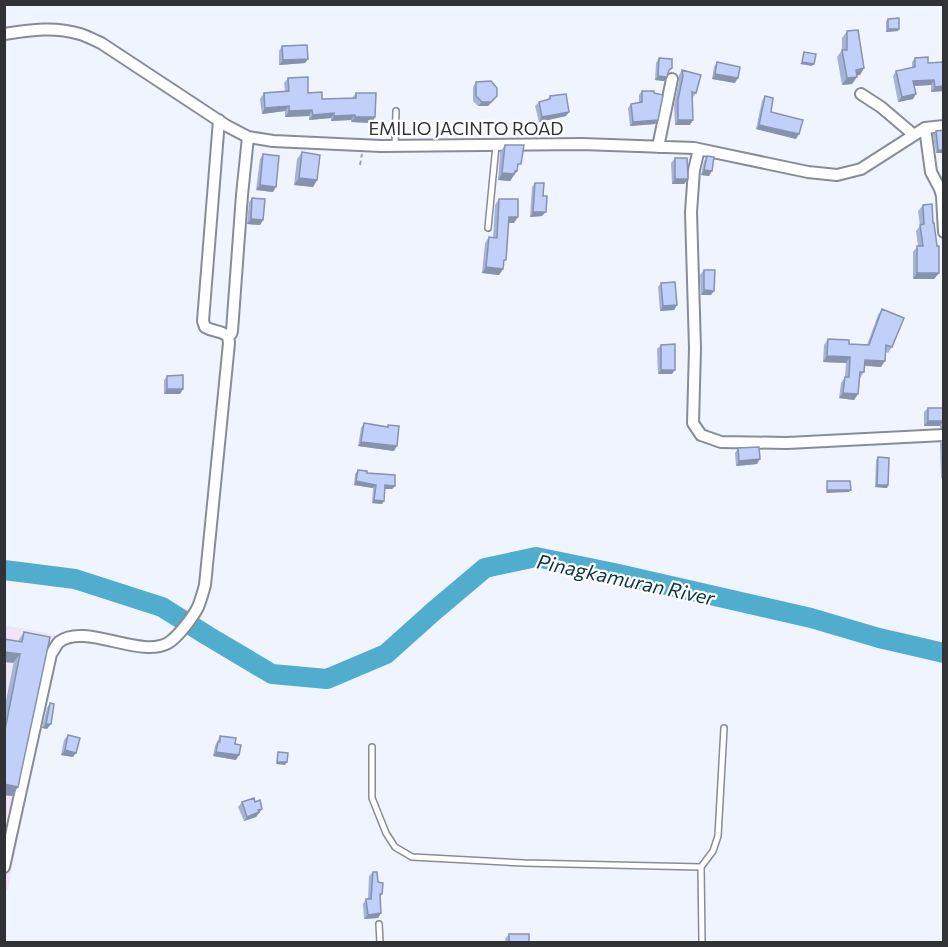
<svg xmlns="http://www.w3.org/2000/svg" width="948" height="947" font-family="Commissioner,sans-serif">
  <rect width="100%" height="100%" fill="#eff4ff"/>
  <path fill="#f1e4f9" d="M 4,625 L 58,635 L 8,890 L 4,889 Z"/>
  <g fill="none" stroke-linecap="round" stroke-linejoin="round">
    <path stroke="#51adcd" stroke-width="20" d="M 4,570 L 75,579 L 162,607 L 208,636 L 272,674 L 327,679 L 386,654 L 434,611 L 485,568 L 536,557 L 614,573 L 811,618 L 879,638 L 944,653"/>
    <g stroke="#888c96" stroke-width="8">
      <path id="service" d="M 395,146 L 396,111
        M 488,228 L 496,145
        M 372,747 L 372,798 L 386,833 L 395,847 L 412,857 L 524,863 L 701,867 L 702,942
        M 701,867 L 713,851 L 718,836 L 724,728
        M 379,924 L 380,942"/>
    </g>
    <g stroke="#888c96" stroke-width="14">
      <path id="minor" d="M 4,34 C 30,30 54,26 80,34 C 87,36 94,40 101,43 L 227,126 L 248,137 L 273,141 L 381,146 L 582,144 L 694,148 L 808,172 L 837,175 L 861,169 L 925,128 L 944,126
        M 861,94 L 881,107 L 914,135
        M 925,128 L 931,172 L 940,189 L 942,196 L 944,232
        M 658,147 L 672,79
        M 699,149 L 694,170 L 691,212 L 695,348 L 693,423 L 701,435 L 721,442 L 787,443 L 944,435
        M 228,336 L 231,334 L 232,331 L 242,195 L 248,137
        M 4,867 L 51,654 C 54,650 56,645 59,642 C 84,622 141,659 168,643 C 178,637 193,617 198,607 C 201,600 203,592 205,585 L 229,343 L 228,336 C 218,329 213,332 205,327 L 203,321 L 219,120"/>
    </g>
    <path stroke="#a1a5ad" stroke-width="2" stroke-dasharray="4.5 3" stroke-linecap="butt" d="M 360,165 L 362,154"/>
    <use href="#service" stroke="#fff" stroke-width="5"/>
    <use href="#minor" stroke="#fff" stroke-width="10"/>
  </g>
  <path fill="#a5b3d6" d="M 888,19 L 898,31 L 886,32 L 886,21 Z
    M 847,31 L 864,68 L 860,75 L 857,75 L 857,77 L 852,84 L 842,85 L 837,57 L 842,50 L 842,38 Z
    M 282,46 L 308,59 L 305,63 L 279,65 L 279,51 Z
    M 659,58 L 669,72 L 664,81 L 655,80 L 656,63 Z
    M 915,58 L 928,63 L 944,62 L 944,91 L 931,92 L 931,85 L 914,86 L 916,94 L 913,99 L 898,102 L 893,76 L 896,71 L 912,68 L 912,62 Z
    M 717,62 L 735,83 L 712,79 L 714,67 Z
    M 682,70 L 696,93 L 693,97 L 690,125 L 675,125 L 674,105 L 679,81 L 679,75 Z
    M 288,78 L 308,93 L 322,99 L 352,98 L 356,93 L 375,117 L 372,123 L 351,122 L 351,120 L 331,121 L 331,118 L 309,120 L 309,116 L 285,117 L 285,111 L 262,114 L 260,99 L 264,93 L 285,91 L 284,83 Z
    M 476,82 L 497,96 L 488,106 L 478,106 L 473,101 L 473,87 Z
    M 642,91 L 658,120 L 655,124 L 630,126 L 628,108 L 631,104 L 639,103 L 639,95 Z
    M 550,96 L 566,116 L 539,122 L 535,106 L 539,102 L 547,100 Z
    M 765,96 L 771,112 L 796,139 L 756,129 L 762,101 Z
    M 944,130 L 944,153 L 936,153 L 933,135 L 936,131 Z
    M 505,145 L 512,178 L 510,181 L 498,180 L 500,152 Z
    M 302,152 L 317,180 L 313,187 L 294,185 L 297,159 Z
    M 263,154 L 273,192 L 256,190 L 260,159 Z
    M 707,156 L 709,176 L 701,175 L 704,161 Z
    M 675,158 L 688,179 L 684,184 L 672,184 L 671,163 Z
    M 535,183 L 542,216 L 530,217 L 532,187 Z
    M 252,198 L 263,220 L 260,225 L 247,224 L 249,202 Z
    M 499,199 L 514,223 L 509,223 L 503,269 L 499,275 L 482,273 L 485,243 L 489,237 L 493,238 L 495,205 Z
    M 923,205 L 933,223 L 939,273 L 934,279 L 913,279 L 913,252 L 918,246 L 916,231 L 920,226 L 918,211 Z
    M 704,270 L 711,295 L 701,295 L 700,275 Z
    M 661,283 L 677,305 L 674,310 L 660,311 L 658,287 Z
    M 882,309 L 892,347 L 888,353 L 886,352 L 881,367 L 865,366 L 864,372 L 860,378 L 858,394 L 854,400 L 839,398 L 841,383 L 845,377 L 846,363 L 823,362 L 824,345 L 828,339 L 849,344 L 867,345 L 878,315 Z
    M 661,345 L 672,374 L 658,374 L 657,349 Z
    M 167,376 L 183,389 L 180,394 L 164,394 L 164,380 Z
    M 928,408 L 944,408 L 944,428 L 940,428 L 940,426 L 924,426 L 924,412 Z
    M 364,423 L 387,427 L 388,425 L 394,451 L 358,446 L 361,428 Z
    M 943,438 L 944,438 L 944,479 L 941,478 L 940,443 Z
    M 738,448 L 757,464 L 736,466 L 735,453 Z
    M 878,457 L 888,485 L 887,488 L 875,487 L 876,460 Z
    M 358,470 L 395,486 L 392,489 L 385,489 L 382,504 L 372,503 L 373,488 L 354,485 L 355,474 Z
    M 24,632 L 18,787 L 12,796 L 4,795 L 4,711 L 18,641 Z
    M 50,703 L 47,729 L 42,728 L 47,708 Z
    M 68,735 L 73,757 L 61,755 L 64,740 Z
    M 220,736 L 235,744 L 236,760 L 213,756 L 215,746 Z
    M 242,802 L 255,802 L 262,809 L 256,817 L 244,821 L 238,807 Z
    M 373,872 L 378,882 L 382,894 L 380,898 L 381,913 L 378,918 L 364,919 L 363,904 L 366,899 L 368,899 L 369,876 Z
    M 509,934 L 529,942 L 505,942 L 505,939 Z"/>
  <path fill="#8692ae" d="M 888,29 L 899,29 L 898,31 L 886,32 Z
    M 308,59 L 305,63 L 279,65 L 283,60 Z
    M 802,62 L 814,64 L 812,66 L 800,64 Z
    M 864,68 L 860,75 L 851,77 L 856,70 Z
    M 715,74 L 738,78 L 735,83 L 712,79 Z
    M 658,76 L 667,77 L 664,81 L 655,80 Z
    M 857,77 L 852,84 L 842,85 L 847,78 Z
    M 934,80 L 931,85 L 910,86 L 913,81 Z
    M 944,86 L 944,91 L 931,92 L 935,87 Z
    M 916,94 L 913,99 L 898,102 L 902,97 Z
    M 497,96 L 488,106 L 478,106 L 482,102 Z
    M 289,106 L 285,111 L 262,114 L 265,108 Z
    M 312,110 L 309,116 L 285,117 L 289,111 Z
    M 569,112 L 566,116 L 539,122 L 542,117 Z
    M 334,113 L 331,118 L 309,120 L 313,115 Z
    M 355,115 L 351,120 L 331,121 L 334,116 Z
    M 355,117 L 375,117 L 372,123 L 351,122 Z
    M 658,120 L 655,124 L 630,126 L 633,122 Z
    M 678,120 L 693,120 L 690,125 L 675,125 Z
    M 759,125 L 799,134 L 796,139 L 756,129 Z
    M 938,150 L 944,150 L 944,153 L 936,153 Z
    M 704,170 L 712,171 L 709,176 L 701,175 Z
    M 515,171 L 517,171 L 510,181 L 498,180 L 502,173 Z
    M 299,178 L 317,180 L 313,187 L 294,185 Z
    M 675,179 L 688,179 L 684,184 L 672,184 Z
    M 260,185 L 276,187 L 273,192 L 256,190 Z
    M 533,212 L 546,212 L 542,216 L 530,217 Z
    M 509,217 L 518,217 L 514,223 L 505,223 Z
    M 251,219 L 263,220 L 260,225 L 247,224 Z
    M 486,267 L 503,269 L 499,275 L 482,273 Z
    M 917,273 L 939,273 L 934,279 L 913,279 Z
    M 704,290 L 714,291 L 711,295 L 701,295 Z
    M 677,305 L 674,310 L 660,311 L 663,306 Z
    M 827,356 L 850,357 L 846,363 L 823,362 Z
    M 865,360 L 885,361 L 881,367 L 861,365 Z
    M 661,370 L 675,370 L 672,374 L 658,374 Z
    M 167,389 L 183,389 L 180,394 L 164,394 Z
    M 843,393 L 858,394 L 854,400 L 839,398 Z
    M 928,421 L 943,421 L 940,426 L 924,426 Z
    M 361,442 L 397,446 L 394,451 L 358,446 Z
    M 760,459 L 757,464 L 736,466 L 739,461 Z
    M 356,481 L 376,485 L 373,488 L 354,485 Z
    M 385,485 L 395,486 L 392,489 L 382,489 Z
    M 877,485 L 888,485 L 887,488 L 875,487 Z
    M 827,490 L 851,490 L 849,492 L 826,493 Z
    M 374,500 L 384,501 L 382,504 L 372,503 Z
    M 4,652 L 20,654 L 13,663 L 4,662 Z
    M 46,724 L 51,724 L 47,729 L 42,728 Z
    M 65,750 L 76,753 L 73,757 L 61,755 Z
    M 216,752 L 239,755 L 236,760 L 213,756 Z
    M 277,762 L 287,762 L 285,765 L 276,764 Z
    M 4,784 L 18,787 L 12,796 L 4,795 Z
    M 262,809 L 256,817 L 244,821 L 247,817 L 258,810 Z
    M 381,913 L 378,918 L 364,919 L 368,915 Z"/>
  <path fill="#c0d0f9" stroke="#8692ae" stroke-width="1.5" d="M 899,18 L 899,29 L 888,29 L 888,19 Z
    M 858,30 L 864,68 L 856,70 L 857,77 L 847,78 L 842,50 L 847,50 L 847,31 Z
    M 307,45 L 308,59 L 283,60 L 282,46 Z
    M 804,52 L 816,54 L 814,64 L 802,62 Z
    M 928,57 L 928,63 L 944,62 L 944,86 L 935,87 L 934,80 L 913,81 L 916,94 L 902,97 L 896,71 L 915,67 L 915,58 Z
    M 659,58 L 672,59 L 672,68 L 669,70 L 667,77 L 658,76 Z
    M 717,62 L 740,67 L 738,78 L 715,74 Z
    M 682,70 L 701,75 L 696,93 L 692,92 L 693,120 L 678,120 L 678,100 L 683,76 Z
    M 308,77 L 308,93 L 322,92 L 322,99 L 356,98 L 356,93 L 376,93 L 375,117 L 355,117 L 355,115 L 334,116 L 334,113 L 313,115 L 312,110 L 289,111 L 289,106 L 265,108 L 264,93 L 289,91 L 288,78 Z
    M 491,81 L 497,88 L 497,96 L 491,102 L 482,102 L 476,96 L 476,82 Z
    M 642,91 L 654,91 L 654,93 L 663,95 L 658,120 L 633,122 L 631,104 L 642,102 Z
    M 566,94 L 569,112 L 542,117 L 539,102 L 550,99 L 550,96 Z
    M 765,96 L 773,98 L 771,112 L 803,120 L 799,134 L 759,125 Z
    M 944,130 L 944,150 L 938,150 L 936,131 Z
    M 505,145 L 524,145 L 521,164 L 518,164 L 517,171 L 515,171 L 514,174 L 502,173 Z
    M 302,152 L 320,155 L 317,180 L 299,178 Z
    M 263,154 L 279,156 L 276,187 L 260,185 Z
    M 707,156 L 714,157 L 712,171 L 704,170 Z
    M 675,158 L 687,158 L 688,179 L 675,179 Z
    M 535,183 L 544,183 L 543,196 L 547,196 L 546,212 L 533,212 Z
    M 252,198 L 265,199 L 263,220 L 251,219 Z
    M 499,199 L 518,199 L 518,217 L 509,217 L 506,260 L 504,260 L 503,269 L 486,267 L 489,237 L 497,238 Z
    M 932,204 L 933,223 L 934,223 L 937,246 L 939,246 L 939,273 L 917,273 L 917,246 L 923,246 L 920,225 L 924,224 L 923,205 Z
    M 704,270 L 715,270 L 714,291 L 704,290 Z
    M 675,282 L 677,305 L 663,306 L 661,283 Z
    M 882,309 L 904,318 L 892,347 L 886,345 L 885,361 L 865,360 L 864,372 L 860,372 L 858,394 L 843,393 L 845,377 L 849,377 L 850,357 L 827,356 L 828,339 L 849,340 L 849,344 L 869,345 Z
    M 675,344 L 675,370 L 661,370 L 661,345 Z
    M 183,375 L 183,389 L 167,389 L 167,376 Z
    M 928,408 L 944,408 L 944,423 L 943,421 L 928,421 Z
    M 364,423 L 388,427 L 388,425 L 399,426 L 397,446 L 361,442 Z
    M 759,447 L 760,459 L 739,461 L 738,448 Z
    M 878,457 L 889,458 L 888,485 L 877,485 Z
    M 358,470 L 367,471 L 367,473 L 395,475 L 395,486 L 385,485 L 384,501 L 374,500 L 376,485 L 356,481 Z
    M 827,481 L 850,481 L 851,490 L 827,490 Z
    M 24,632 L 50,637 L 18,787 L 4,784 L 4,735 L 20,654 L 4,652 L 4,639 L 22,642 Z
    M 50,703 L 54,704 L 51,724 L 46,724 Z
    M 68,735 L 80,738 L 76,753 L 65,750 Z
    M 220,736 L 236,738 L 235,744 L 241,745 L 239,755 L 216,752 L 218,742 L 220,742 Z
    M 278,752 L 288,753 L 287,762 L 277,762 Z
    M 254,798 L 255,802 L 260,800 L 262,809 L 258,810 L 259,812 L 247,817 L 242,802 Z
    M 373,872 L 377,872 L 378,882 L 383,883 L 382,894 L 380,894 L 381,913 L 368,915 L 366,899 L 371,899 Z
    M 509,934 L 529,934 L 529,942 L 509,942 Z"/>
  <g text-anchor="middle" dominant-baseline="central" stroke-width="4.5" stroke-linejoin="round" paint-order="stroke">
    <g font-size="18" fill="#303236" stroke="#fff">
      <text x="466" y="128">EMILIO JACINTO ROAD</text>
    </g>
    <g font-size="20" font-style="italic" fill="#0a3543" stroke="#fff">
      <text transform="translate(626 579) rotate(12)">Pinagkamuran River</text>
    </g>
  </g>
  <rect width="948" height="947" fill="none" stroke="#303236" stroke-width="12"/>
</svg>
